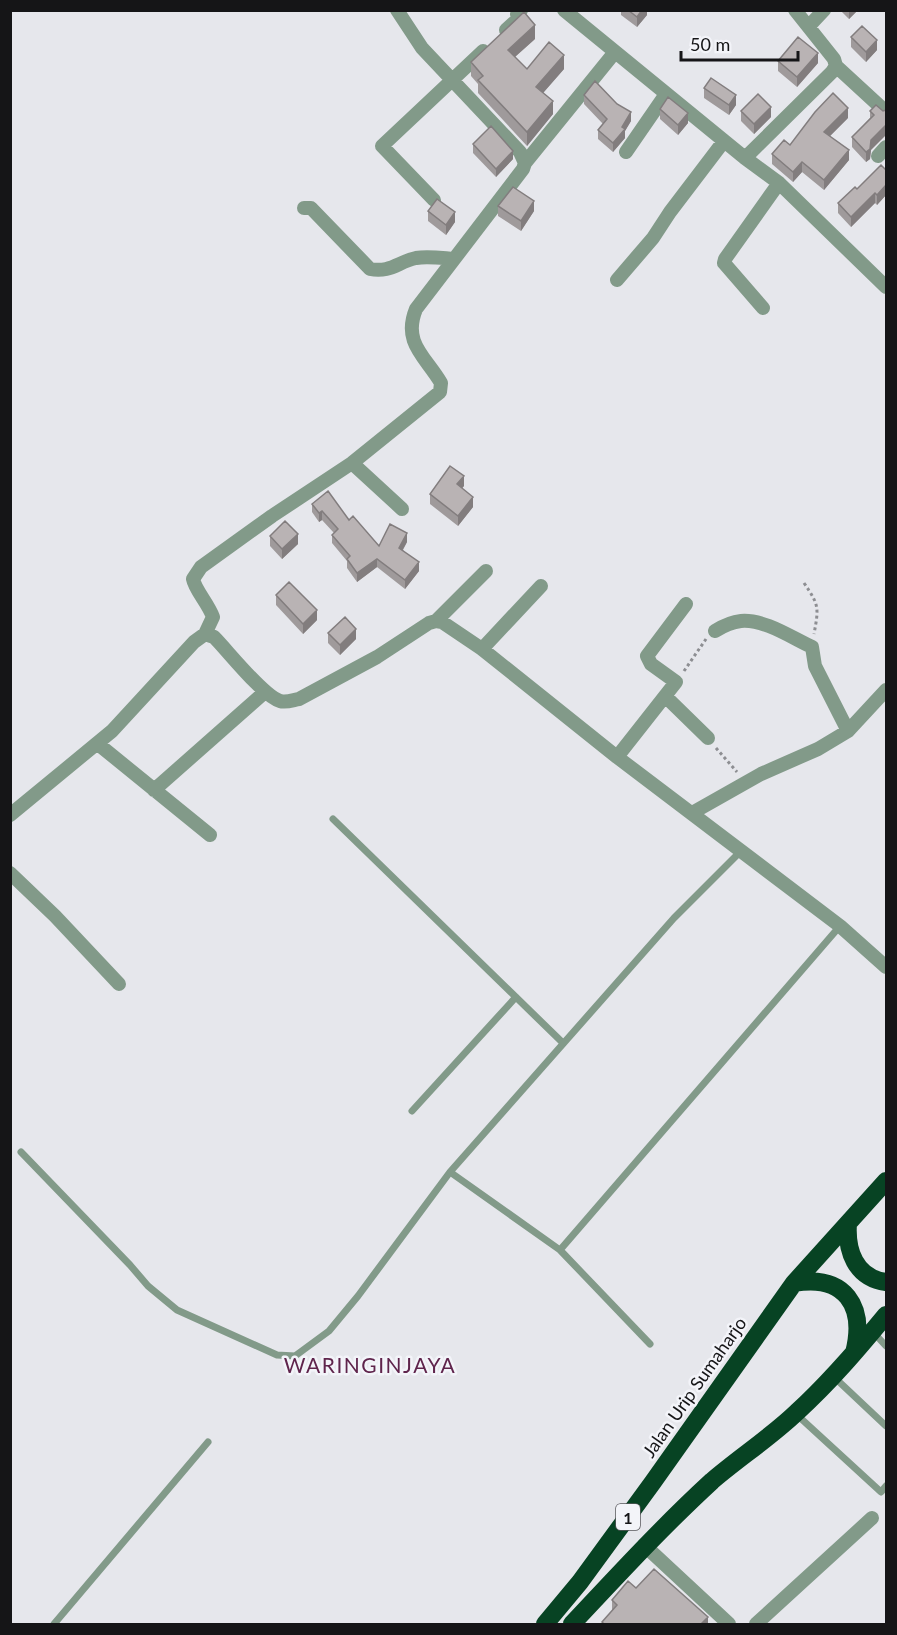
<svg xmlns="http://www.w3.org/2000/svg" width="897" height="1635" font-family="Lato,sans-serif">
  <rect width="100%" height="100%" fill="#e6e7ec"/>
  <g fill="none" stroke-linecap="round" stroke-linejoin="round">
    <path stroke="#8d8e92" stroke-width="3" stroke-dasharray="3 3" stroke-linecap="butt" d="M 804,583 C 819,605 819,607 814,634
      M 684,671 L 706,639
      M 716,748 L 737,772"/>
    <path stroke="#829a89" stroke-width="7" d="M 333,819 L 563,1043
      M 412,1111 L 516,997
      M 21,1152 L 130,1265 L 148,1286 L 177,1310 L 277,1355 L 295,1356 L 329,1331 L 358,1296 L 450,1172 L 674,918 L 741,851
      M 450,1172 L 560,1250 L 650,1344
      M 560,1250 L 840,926
      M 874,1333 L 886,1346
      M 834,1377 L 886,1426
      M 796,1414 L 881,1492 L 886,1486
      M 54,1624 L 208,1442"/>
    <path stroke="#829a89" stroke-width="14" d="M 397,10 L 422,48 L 520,152 L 525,163
      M 564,10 L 745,158
      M 795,10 L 834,59 L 836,66 L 832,72 L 745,158 L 779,183 L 886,287
      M 809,26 L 824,10
      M 506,30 L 518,19 L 517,14 L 521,10
      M 836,66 L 886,112
      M 626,152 L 666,94
      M 878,156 L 886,147
      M 434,200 L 382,146 L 483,51
      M 304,208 L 311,208 L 370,269 C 390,273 398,262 416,258 C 428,256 441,258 454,259
      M 617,280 L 653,238 L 670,212 L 724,141
      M 763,308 L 724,263 L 725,259 L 779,183
      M 352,463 L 402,509
      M 436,621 L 486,571
      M 715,631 C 723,626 731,622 741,621 C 765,619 792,638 812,647 L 815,666 L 848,731
      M 205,634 L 213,617 C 208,603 195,590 193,579 L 201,567 L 272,516 L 352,463 L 440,392 L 441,383 C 426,357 402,343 416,309 L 523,169 L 525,163 L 615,52
      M 482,649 L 541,586
      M 665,696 L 708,738
      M 98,744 L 210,835
      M 617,757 L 676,682 L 651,664 L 647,656 L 686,604
      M 154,790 L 265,692
      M 692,813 L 761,774 L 818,749 L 848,731 L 886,690
      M 10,815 L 112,731 L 194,642 L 205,634 L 214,637 C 228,651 263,696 280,701 C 286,703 293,700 299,699 L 377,657 L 429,623 L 436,621 L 442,622 L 482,649 L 617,757 L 840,926 L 886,967
      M 10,873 L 55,916 L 119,984
      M 644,1545 L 729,1624
      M 756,1624 L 872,1518"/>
    <path stroke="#074323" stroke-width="18" d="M 848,1223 C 846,1250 855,1278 886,1282
      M 794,1283 C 845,1274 866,1306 854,1353
      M 545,1624 L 580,1582 L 653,1482 L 794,1283 L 886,1181
      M 572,1624 C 618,1575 663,1526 712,1481 C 740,1457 771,1437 797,1412 C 830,1382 858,1349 886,1315"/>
  </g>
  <path fill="#9f9a9b" d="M 621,10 L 647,10 L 647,15 L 637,27 L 621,15 Z
    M 840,10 L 858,10 L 849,19 Z
    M 851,37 L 877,50 L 866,62 L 851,47 Z
    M 535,39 L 515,57 L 527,69 L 564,69 L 543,93 L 553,114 L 527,146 L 478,93 L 478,84 L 471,76 L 471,62 Z
    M 778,61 L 818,63 L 797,87 L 778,71 Z
    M 704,88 L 736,105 L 729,115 L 704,98 Z
    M 584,95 L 631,121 L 625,131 L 625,138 L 613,152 L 598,139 L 598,130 L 603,124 L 584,104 Z
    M 876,105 L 870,159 L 866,162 L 852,147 L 852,137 L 870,118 L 870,111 Z
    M 660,109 L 688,123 L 678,135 L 660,119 Z
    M 741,111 L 771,117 L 754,134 L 741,121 Z
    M 848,118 L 830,136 L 849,160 L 824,190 L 802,172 L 793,182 L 772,164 L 772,154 Z
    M 473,144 L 513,159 L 496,177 L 473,153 Z
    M 886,170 L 886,195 L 877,205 L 875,203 L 851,227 L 838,213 L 838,203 L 857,189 Z
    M 498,206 L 534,211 L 521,231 L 498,216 Z
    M 428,211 L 455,222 L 446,235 L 428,221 Z
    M 464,486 L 462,488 L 473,507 L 458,526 L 430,504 L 430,494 Z
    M 312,504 L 349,520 L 379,546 L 407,542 L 403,550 L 419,571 L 405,589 L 377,567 L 357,582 L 347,568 L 347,561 L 332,543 L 332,535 L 334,533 L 322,520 L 319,522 L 312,512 Z
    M 270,536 L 298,544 L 282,559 L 270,546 Z
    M 276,595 L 317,620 L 303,634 L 276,605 Z
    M 328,633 L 356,639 L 340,655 L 328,643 Z
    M 636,1588 L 708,1624 L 602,1624 L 602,1622 L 612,1611 L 612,1600 Z"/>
  <path fill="#827d7e" d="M 642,10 L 647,10 L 647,15 L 637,27 L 637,17 Z
    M 849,10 L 858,10 L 849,19 Z
    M 535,25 L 535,39 L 508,63 L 508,50 Z
    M 877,40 L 877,50 L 866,62 L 866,52 Z
    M 818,53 L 818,63 L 797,87 L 797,77 Z
    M 564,55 L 564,69 L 536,101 L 536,87 Z
    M 736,95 L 736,105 L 729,115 L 729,105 Z
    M 553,101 L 553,114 L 527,146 L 527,132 Z
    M 771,107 L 771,117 L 754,134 L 754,124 Z
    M 848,108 L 848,118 L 824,142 L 824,132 Z
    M 631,112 L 631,121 L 625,131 L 625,138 L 613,152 L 613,143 Z
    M 688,113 L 688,123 L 678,135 L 678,125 Z
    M 886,125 L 886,135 L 871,150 L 870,159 L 866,162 L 866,152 L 871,140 Z
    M 849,150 L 849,160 L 824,190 L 824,180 Z
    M 513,151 L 513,159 L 496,177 L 496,169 Z
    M 802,162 L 802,172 L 793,182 L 793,172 Z
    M 886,185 L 886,195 L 877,205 L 877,195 Z
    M 875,193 L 875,203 L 851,227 L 851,217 Z
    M 534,201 L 534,211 L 521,231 L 521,221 Z
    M 455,212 L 455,222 L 446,235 L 446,225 Z
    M 464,476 L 464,486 L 457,494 L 457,484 Z
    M 473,497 L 473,507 L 458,526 L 458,516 Z
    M 322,511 L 322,520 L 319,522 L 319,513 Z
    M 407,533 L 407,542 L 399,556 L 399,548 Z
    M 298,534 L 298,544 L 282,559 L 282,549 Z
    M 377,559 L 377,567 L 357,582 L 357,573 Z
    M 419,562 L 419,571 L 405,589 L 405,580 Z
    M 317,610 L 317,620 L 303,634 L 303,624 Z
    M 356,629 L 356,639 L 340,655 L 340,645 Z
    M 708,1617 L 708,1624 L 701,1624 Z"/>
  <path fill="#b9b3b4" stroke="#827d7e" stroke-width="1.5" d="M 628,10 L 642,10 L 637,17 Z
    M 524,12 L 535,25 L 508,50 L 527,69 L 549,42 L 564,55 L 536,87 L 553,101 L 527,132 L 478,80 L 483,76 L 471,62 Z
    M 862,26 L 877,40 L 866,52 L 851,37 Z
    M 798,37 L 818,53 L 797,77 L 778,61 Z
    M 711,78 L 736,95 L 729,105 L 704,88 Z
    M 595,81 L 617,104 L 631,112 L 622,127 L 625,129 L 613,143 L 598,130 L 607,119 L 584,95 Z
    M 833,93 L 848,108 L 824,132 L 849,150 L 824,180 L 802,162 L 793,172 L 772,154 L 784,140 L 790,145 L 815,112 Z
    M 758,94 L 771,107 L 754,124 L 741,111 Z
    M 668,97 L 688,113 L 678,125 L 660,109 Z
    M 876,105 L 883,111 L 886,110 L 886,125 L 871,140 L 870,149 L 866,152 L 852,137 L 874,115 L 870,111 Z
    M 491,126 L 513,151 L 496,169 L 473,144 Z
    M 881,165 L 886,170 L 886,185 L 877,195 L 875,193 L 851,217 L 838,203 L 855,187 L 857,189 Z
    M 513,187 L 534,201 L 521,221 L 498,206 Z
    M 437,199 L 455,212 L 446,225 L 428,211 Z
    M 450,466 L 464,476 L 457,484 L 473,497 L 458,516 L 430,494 Z
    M 328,491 L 349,520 L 353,516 L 379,546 L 390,524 L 407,533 L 399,548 L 419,562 L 405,580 L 377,559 L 357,573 L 347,559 L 350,556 L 332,535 L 338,529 L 322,511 L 319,513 L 312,504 Z
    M 285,521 L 298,534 L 282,549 L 270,536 Z
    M 289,582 L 317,610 L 303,624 L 276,595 Z
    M 345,617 L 356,629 L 340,645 L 328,633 Z
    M 654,1569 L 708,1617 L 701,1624 L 604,1624 L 602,1622 L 617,1605 L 612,1600 L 628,1581 L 636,1588 Z"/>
  <g text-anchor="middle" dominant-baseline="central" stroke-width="5" stroke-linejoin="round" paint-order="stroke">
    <rect fill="#f3f4f9" stroke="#58585b" stroke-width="1.5" x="616" y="1504" width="24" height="26" rx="4.5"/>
    <g font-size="16" font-weight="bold" fill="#151517">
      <text x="628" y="1517">1</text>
    </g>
    <g font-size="18" fill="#151517" stroke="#f3f4f9">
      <text transform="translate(694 1387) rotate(-55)">Jalan Urip Sumaharjo</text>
    </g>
    <g font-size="21" letter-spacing="1.5" fill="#5f244c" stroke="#f3f4f9">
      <text x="370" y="1364">WARINGINJAYA</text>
    </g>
  </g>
  <rect width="897" height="1635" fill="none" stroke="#151517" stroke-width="24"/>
  <path d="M681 51v9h117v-9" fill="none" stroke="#151517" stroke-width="3"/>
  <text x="690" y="51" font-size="18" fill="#151517" stroke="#f3f4f9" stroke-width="4.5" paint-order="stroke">50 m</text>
</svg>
